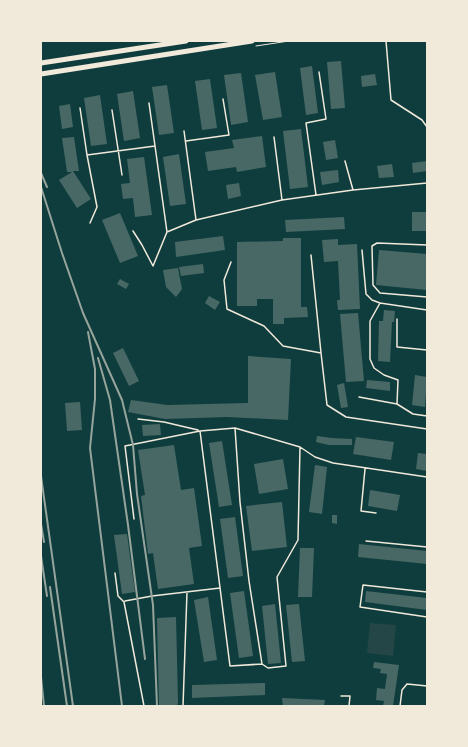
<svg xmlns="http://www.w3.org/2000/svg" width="468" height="747" font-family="'PT Sans',sans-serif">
  <rect width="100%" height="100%" fill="#0f3d3e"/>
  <path fill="#244646" d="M 370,623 L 396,625 L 393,656 L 367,653 Z"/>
  <path fill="#486865" d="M 341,61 L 345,108 L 331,109 L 327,62 Z
    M 312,66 L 318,113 L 306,115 L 300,68 Z
    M 275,72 L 282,117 L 263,120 L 255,75 Z
    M 241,73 L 248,122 L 231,125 L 224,75 Z
    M 375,74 L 377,85 L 362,87 L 361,76 Z
    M 210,79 L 217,128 L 202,130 L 195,81 Z
    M 167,85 L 174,133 L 159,135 L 152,87 Z
    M 133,91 L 140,138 L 124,141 L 117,94 Z
    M 100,95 L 107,144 L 91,146 L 84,98 Z
    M 70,104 L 73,127 L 62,129 L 59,106 Z
    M 301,129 L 308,187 L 290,189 L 283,131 Z
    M 262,136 L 266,167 L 237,172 L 236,167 L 208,171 L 205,152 L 234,148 L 232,140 Z
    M 74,137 L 79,171 L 73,171 L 91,199 L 77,208 L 59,180 L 72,172 L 67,172 L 62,138 Z
    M 335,140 L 338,158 L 326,160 L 323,142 Z
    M 179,154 L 186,204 L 170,206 L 163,157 Z
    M 144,157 L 152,215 L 135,217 L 133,198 L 123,199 L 121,184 L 130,183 L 127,159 Z
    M 427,161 L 427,171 L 413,173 L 412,163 Z
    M 392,164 L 394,177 L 379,178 L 377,166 Z
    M 338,170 L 339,182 L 322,185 L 320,172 Z
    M 239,183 L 241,196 L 228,199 L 226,185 Z
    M 412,212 L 427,212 L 427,231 L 412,231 Z
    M 120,213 L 138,256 L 120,263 L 102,220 Z
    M 344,217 L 345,229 L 286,232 L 285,220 Z
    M 223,236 L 225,250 L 176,257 L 175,242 Z
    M 283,238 L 301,238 L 301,307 L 307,307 L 308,317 L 284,318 L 284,324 L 273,324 L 273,299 L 257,299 L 257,306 L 237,306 L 237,242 L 283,241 Z
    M 338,239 L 338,245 L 357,244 L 360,309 L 338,310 L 337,300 L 340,300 L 338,261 L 324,262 L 322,240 Z
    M 379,250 L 427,254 L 427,290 L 376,285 Z
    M 203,264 L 204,273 L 181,276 L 179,267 Z
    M 178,268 L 182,289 L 176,297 L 166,287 L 163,270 Z
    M 120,279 L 129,284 L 126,289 L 117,284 Z
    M 209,296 L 220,302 L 215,310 L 205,303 Z
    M 384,310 L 395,311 L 394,322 L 392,322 L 390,362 L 378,361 L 379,321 L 383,321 Z
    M 358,313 L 364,381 L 346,382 L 340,314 Z
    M 123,348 L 139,381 L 129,386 L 113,353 Z
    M 248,356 L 291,359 L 288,420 L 227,417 L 165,419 L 128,412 L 131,400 L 167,405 L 248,403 Z
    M 415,375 L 427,377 L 425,407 L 412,405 Z
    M 367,380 L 390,382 L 390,391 L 366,388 Z
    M 344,383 L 348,407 L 341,408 L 337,385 Z
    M 80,402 L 82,430 L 67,431 L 65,403 Z
    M 160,424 L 161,435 L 143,436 L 142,425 Z
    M 317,436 L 331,438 L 352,439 L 352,445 L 329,445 L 316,442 Z
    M 356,437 L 394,442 L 391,460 L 353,454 Z
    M 222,441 L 232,505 L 219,507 L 209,443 Z
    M 174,445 L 181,490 L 194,488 L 202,546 L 189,548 L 194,584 L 158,589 L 153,553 L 148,554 L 141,496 L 145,495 L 138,450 Z
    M 418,453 L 427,454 L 427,471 L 416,469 Z
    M 283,459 L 288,489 L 259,494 L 254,464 Z
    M 315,465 L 327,467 L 322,514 L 309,512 Z
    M 370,490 L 400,495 L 397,511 L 368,506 Z
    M 282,502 L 287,547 L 252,551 L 246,506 Z
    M 332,515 L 337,515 L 337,524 L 332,523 Z
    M 235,517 L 243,576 L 228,578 L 220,519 Z
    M 127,534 L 135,592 L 122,594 L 114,535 Z
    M 359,544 L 427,551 L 427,564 L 358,557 Z
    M 300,548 L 314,548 L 312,597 L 298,597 Z
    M 244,591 L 253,656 L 239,658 L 230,593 Z
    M 366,591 L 427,598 L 427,610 L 365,602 Z
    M 208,597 L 217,660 L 204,662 L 194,600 Z
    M 275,604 L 281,663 L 268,664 L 262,606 Z
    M 299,604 L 305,661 L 292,662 L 286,605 Z
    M 176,617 L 178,703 L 177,706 L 159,706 L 157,618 Z
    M 374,662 L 399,665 L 393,706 L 383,706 L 384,701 L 376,700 L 377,688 L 385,689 L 387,674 L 380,673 L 381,669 L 373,668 Z
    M 265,683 L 265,695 L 192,698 L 192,685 Z
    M 282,698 L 325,700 L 324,706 L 283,706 Z"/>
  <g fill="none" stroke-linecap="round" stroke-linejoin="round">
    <path stroke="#f1e9da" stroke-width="1" d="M 256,46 L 289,41"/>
    <path stroke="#f1e9da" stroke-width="1.5" d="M 386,41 L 391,100 L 422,120 L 427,127
      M 149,103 L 167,232
      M 80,108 L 87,155
      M 112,110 L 122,175
      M 184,131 L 196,220
      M 274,137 L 282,200
      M 186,141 L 229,135 L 223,99
      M 345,161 L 353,190
      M 316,195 L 306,123 L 326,119 L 319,72
      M 90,223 L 97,207 L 87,155 L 155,146
      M 133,231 L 142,245 L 153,266 L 167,232 L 196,220 L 282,200 L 353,190 L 427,183
      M 427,245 L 377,243 L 372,246 L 373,285 L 380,293 L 427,297
      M 362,250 L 366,294 L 372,300 L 380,303 L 427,310
      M 311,255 L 321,353
      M 231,262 L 224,280 L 227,309 L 264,326 L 283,346 L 321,353 L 327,405 L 346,417 L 427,429
      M 380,303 L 370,321 L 370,359 L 374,368 L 384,375 L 398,380 L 397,404
      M 397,319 L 397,347 L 427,350
      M 359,397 L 397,404 L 413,414 L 427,416
      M 138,419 L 164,422 L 198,430
      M 235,428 L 240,502 L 249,581 L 262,664
      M 300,447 L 298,540 L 277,577 L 286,666 L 268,668 L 262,664 L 230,666 L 200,431 L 235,428 L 300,447 L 315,457 L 333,463 L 427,477
      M 365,469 L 361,511 L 376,513
      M 134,519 L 125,446 L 200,431
      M 366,541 L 427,547
      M 115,573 L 118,596 L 124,602 L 144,706
      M 427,592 L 363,585 L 360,607 L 427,617
      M 125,601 L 152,596 L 220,588
      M 341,696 L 350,696 L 349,706
      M 183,706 L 187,592
      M 400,706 L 402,690 L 407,684 L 427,686"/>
    <path stroke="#f1e9da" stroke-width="5" d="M 41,63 L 186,41
      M 41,74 L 252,41"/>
    <path stroke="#97a49c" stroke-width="2" d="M 41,173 L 47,187
      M 41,187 L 62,253 L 83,313 L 122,400 L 133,445 L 137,494 L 153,605 L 157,706
      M 88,332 L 95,369 L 95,399 L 90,448 L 122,706
      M 98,358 L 110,400 L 128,525 L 145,659
      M 41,476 L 73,706
      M 41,524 L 44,542
      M 41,556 L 47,596
      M 50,587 L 67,706
      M 41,677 L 44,706"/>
  </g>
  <rect width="468" height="747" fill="none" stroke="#f1e9da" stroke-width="84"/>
</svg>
